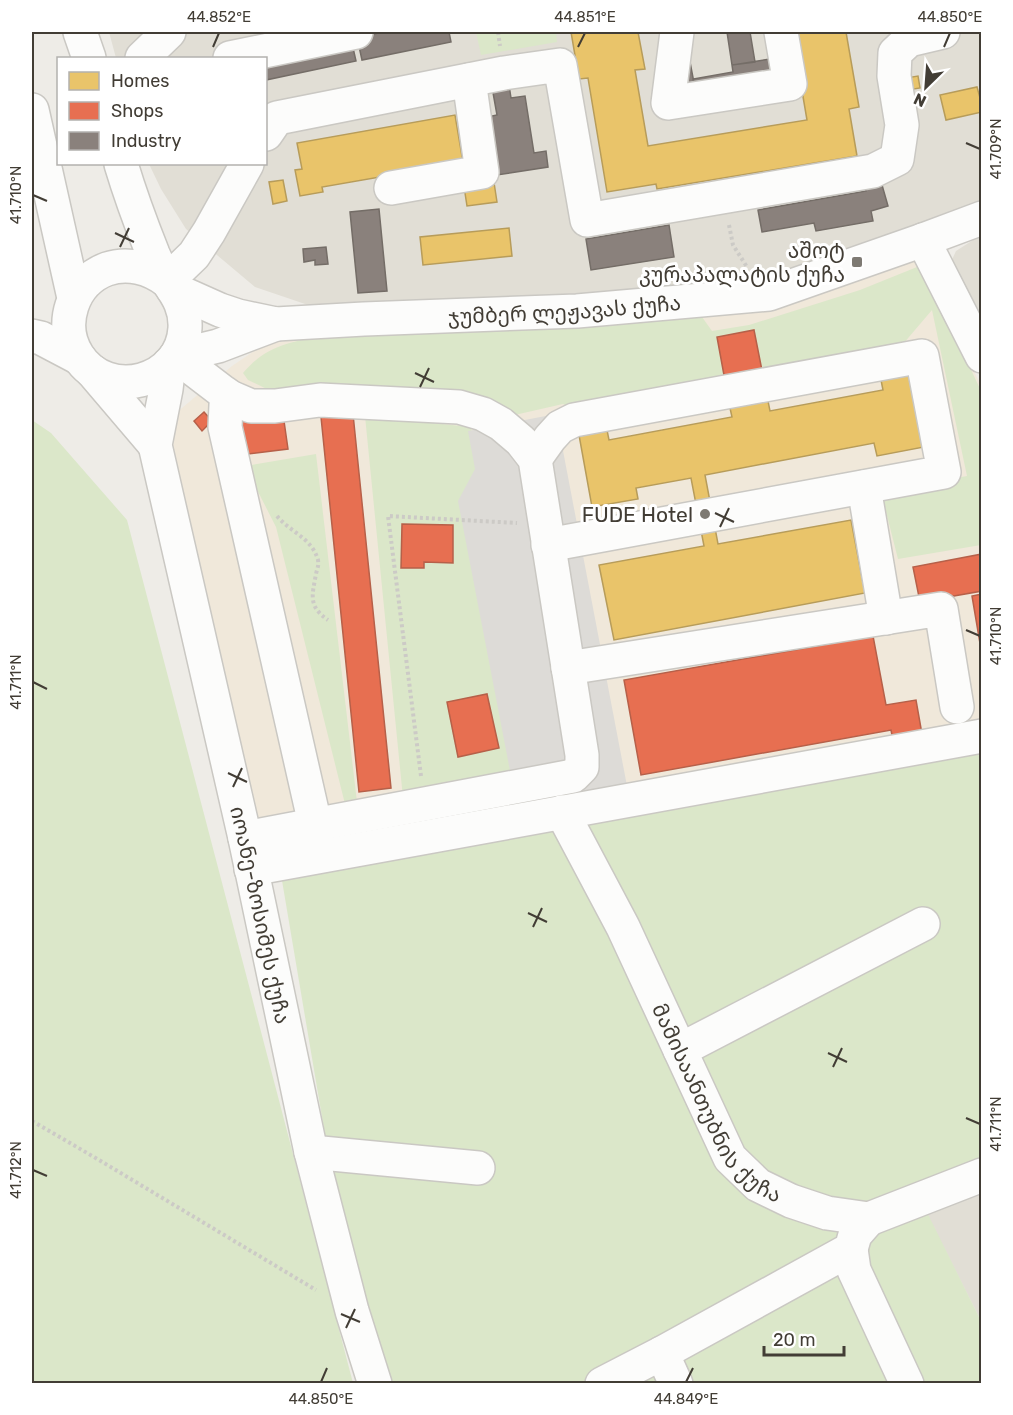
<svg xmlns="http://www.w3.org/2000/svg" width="1013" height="1415" font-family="Rubik,'Noto Sans Georgian',sans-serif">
  <rect width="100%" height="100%" fill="#eeece7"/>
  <path fill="#e1ded5" d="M 109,32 L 981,32 L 981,202 L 867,248 L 767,283 L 367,308 L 311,306 L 255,287 L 186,229 L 161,189 L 149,164 L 266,164 L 266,58 L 116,58 Z
    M 981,235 L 981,348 L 949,266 L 956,251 Z
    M 981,1184 L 981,1321 L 923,1206 Z"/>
  <path fill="#f0e8da" d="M 917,259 L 923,264 L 981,386 L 981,732 L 428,829 L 259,823 L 253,817 L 171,436 L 176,413 L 232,366 L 269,341 L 557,319 Z"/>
  <path fill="#dbe7c9" d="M 476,32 L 556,32 L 557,42 L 481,55 Z
    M 922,265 L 981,391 L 981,545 L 898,559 L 881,492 L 967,476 L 932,310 L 903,344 L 573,409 L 563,404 L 506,417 L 271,391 L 248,380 L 243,373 C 264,348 284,344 314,337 L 685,316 L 702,317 L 712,331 L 749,325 L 860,290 Z
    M 365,416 L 471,427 L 514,777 L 403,798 Z
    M 32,420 L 51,433 L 127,520 L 353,1383 L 32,1383 Z
    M 316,454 L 357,802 L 345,804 L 276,527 L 245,466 Z
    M 981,732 L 981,1157 L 914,1186 L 981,1321 L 981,1383 L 387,1383 L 334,1188 L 277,851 Z"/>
  <path fill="#dddbd7" d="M 556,414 L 627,786 L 517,807 L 458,501 L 475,469 L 468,431 Z"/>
  <path fill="#e9c46a" stroke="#b79c5a" stroke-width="1.5" d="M 571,32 L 638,32 L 645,69 L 635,70 L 648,146 L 807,120 L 792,32 L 846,32 L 859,107 L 849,109 L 857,156 L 657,189 L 656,184 L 607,192 L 588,78 L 579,79 Z
    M 918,76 L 920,88 L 908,90 L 906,78 Z
    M 977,87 L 982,105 L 982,112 L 946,120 L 940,95 Z
    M 455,115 L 464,168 L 443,166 L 322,187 L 323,192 L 300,196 L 295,170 L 302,169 L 297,143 Z
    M 493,176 L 497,202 L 467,206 L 463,180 Z
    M 283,180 L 287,201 L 273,204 L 269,182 Z
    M 509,228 L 512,256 L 423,265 L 420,237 Z
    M 911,375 L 924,447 L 877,456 L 874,443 L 705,475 L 718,544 L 851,520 L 865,593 L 614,640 L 599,565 L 704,546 L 691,478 L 636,488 L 638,499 L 592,507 L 579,435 L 607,430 L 609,440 L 732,417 L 730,408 L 768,401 L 770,411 L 883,390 L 881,380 Z"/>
  <path fill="#e76f51" stroke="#b66049" stroke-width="1.5" d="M 754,330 L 768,401 L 730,408 L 717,337 Z
    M 204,412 L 212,421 L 202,431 L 194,421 Z
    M 283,414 L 288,449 L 240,455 L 236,420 Z
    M 353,414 L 391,788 L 359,792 L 321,417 Z
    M 402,524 L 453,525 L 453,563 L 424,562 L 424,568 L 401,568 Z
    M 982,554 L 982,591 L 920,602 L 913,567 Z
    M 982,594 L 982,655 L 972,596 Z
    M 873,636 L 886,705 L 916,700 L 922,734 L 893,740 L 891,730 L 641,775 L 624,680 Z
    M 487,694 L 499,748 L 458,757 L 447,702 Z"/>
  <path fill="#8a817c" stroke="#746d67" stroke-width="1.5" d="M 384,32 L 449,32 L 451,42 L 362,60 L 357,37 Z
    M 727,32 L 750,32 L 755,62 L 732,65 Z
    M 351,39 L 356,61 L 266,80 L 266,58 Z
    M 776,58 L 780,80 L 696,94 L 693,79 L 733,72 L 732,65 Z
    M 690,62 L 695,88 L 682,89 L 678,64 Z
    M 509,85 L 511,98 L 525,96 L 534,153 L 546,151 L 548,167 L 497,175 L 487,117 L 497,115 L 492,87 Z
    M 880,178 L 888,206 L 871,211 L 873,221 L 816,231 L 814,223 L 762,232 L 758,210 L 866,191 L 863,182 Z
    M 379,209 L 387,291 L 358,293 L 350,212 Z
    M 669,225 L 674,257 L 591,270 L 586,239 Z
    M 326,247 L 328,264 L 315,265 L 315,260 L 304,262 L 303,249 Z"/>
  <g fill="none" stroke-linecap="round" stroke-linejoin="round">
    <g stroke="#cac8c3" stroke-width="36">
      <g id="minor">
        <path d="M 80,32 L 89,58"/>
        <path d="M 677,32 L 668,103 L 790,84 L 781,32"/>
        <path d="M 142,58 L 169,32"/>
        <path d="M 230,58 L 356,32"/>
        <path d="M 32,110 L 74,298"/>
        <path d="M 266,134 L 277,118 L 504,73 L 560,65 L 587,220 L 873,171 L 897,159 L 902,125 L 894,76 L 895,53 L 909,40 L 943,32"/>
        <path d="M 121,164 C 130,194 141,224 153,254 C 157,263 162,274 168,282 C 178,296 186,309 185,328 C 182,383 108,402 78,356 C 58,325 72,282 107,269 C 128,262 150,268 167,281"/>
        <path d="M 391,188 L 482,172 L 469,80"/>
        <path d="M 923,240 L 982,356"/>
        <path d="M 167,281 L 194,255 L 209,232 L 247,164"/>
        <path id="s1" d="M 173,289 L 220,310 L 238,316 L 276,324 L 364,319 L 577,311 L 769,294 L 923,240 L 982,218"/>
        <path d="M 32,336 L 41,338 L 79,358"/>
        <path d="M 176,356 L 223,392 L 230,397 L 251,406 L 275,406 L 320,400 L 459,407 L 483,414 L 501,424 L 521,441 L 535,459 L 582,755 L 582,767 L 573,776 L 245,838"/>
        <path d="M 176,356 L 218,346 L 276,324"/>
        <path id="s2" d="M 169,364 L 166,389 L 155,445 L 245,838 L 311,1152 L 352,1311 L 375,1384"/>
        <path d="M 92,371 L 155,445"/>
        <path d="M 230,397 L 226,405 L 225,427 L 315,824"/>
        <path d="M 535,459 L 550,438 L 560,427 L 574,420 L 922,356 L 944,472 L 548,545"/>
        <path d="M 864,487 L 886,618"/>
        <path d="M 568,668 L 941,609 L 957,707"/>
        <path id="s3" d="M 562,812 L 623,927 L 730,1158 L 758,1185 L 791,1201 L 827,1213 L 869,1219 L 982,1175"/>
        <path d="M 251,869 L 982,736"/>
        <path d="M 680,1050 L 923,924"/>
        <path d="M 311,1152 L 478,1168"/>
        <path d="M 851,1249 L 854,1270 L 907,1384"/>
        <path d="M 662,1353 L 676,1384"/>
        <path d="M 602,1384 L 662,1353 L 851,1249 L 855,1235 L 869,1219"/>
      </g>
    </g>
    <path stroke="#cccac6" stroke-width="4" stroke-dasharray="3 3" stroke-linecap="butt" d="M 498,32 L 500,46
      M 729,225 L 733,245 L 747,267
      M 277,516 C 290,532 312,538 318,560 C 319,566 317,569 316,574 C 312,596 308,606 328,620
      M 421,776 L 388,516 L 517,523
      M 32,1121 L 94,1157 L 316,1290"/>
    <use href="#minor" stroke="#fcfcfb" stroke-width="33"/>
  </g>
  <path fill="none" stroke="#423d35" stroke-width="2" d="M 213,47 L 219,33M 578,47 L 585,33M 944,47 L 950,33M 966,143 L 980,149M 33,195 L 47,201M 115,233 L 134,242M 120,247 L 129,228M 415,373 L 434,382M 420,387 L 429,368M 715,513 L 734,522M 720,527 L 729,508M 966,630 L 980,636M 33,682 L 47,689M 228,773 L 247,782M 233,787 L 242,768M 528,913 L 547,922M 533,927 L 542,908M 828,1053 L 847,1062M 833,1067 L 842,1048M 966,1118 L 980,1124M 33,1170 L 47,1176M 341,1314 L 360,1322M 346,1328 L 355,1309M 321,1382 L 327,1368M 686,1382 L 693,1368"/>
  <g fill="#7e7a73" stroke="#fff" stroke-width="2">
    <rect x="851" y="256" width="12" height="12" rx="3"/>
    <circle cx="705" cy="514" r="6"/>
  </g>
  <g text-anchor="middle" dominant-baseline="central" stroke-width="6" stroke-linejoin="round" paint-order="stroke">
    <g font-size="21" fill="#423d35" stroke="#fff" text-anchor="end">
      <text x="845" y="250">აშოტ<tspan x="845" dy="24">კურაპალატის ქუჩა</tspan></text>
      <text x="693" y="514">FUDE Hotel</text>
    </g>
    <g font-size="21" fill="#423d35" stroke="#fff">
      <text stroke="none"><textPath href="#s1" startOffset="398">ჯუმბერ ლეჟავას ქუჩა</textPath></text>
      <text stroke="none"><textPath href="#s2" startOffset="564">იოანე-ზოსიმეს ქუჩა</textPath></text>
      <text stroke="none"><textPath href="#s3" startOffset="332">მამისაანთუბნის ქუჩა</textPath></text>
    </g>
  </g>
  <rect width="1013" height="1415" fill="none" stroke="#ffffff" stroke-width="66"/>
  <rect x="57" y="57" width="210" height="108" fill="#ffffff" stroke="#b3b1ae" stroke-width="1.5"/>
  <rect x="69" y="72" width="30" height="18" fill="#e9c46a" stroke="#b3b1ae" stroke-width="1.5"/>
  <text x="111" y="87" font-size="18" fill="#423d35">Homes</text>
  <rect x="69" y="102" width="30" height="18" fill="#e76f51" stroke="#b3b1ae" stroke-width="1.5"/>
  <text x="111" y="117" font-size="18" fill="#423d35">Shops</text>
  <rect x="69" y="132" width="30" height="18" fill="#8a817c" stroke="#b3b1ae" stroke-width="1.5"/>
  <text x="111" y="147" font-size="18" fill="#423d35">Industry</text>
  <g transform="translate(926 87) rotate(205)" stroke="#ffffff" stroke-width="4.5" paint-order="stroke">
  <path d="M0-4.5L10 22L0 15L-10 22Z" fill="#423d35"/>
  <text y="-9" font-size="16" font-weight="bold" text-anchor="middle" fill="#423d35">N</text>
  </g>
  <path d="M764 1346v9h80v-9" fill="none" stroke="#423d35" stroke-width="3"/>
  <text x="773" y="1346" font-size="18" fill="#423d35" stroke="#ffffff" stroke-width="4.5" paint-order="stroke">20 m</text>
  <rect x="33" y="33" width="947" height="1349" fill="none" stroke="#423d35" stroke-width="2"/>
  <g font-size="15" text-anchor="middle" fill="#423d35">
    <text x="219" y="22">44.852°E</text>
    <text x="585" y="22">44.851°E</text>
    <text x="950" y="22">44.850°E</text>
    <text transform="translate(996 149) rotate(-90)" y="5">41.709°N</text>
    <text transform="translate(16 195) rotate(-90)" y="5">41.710°N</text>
    <text transform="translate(996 636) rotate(-90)" y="5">41.710°N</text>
    <text transform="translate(16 682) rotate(-90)" y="5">41.711°N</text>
    <text transform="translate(996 1124) rotate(-90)" y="5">41.711°N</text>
    <text transform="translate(16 1170) rotate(-90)" y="5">41.712°N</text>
    <text x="321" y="1404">44.850°E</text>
    <text x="686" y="1404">44.849°E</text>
  </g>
</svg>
